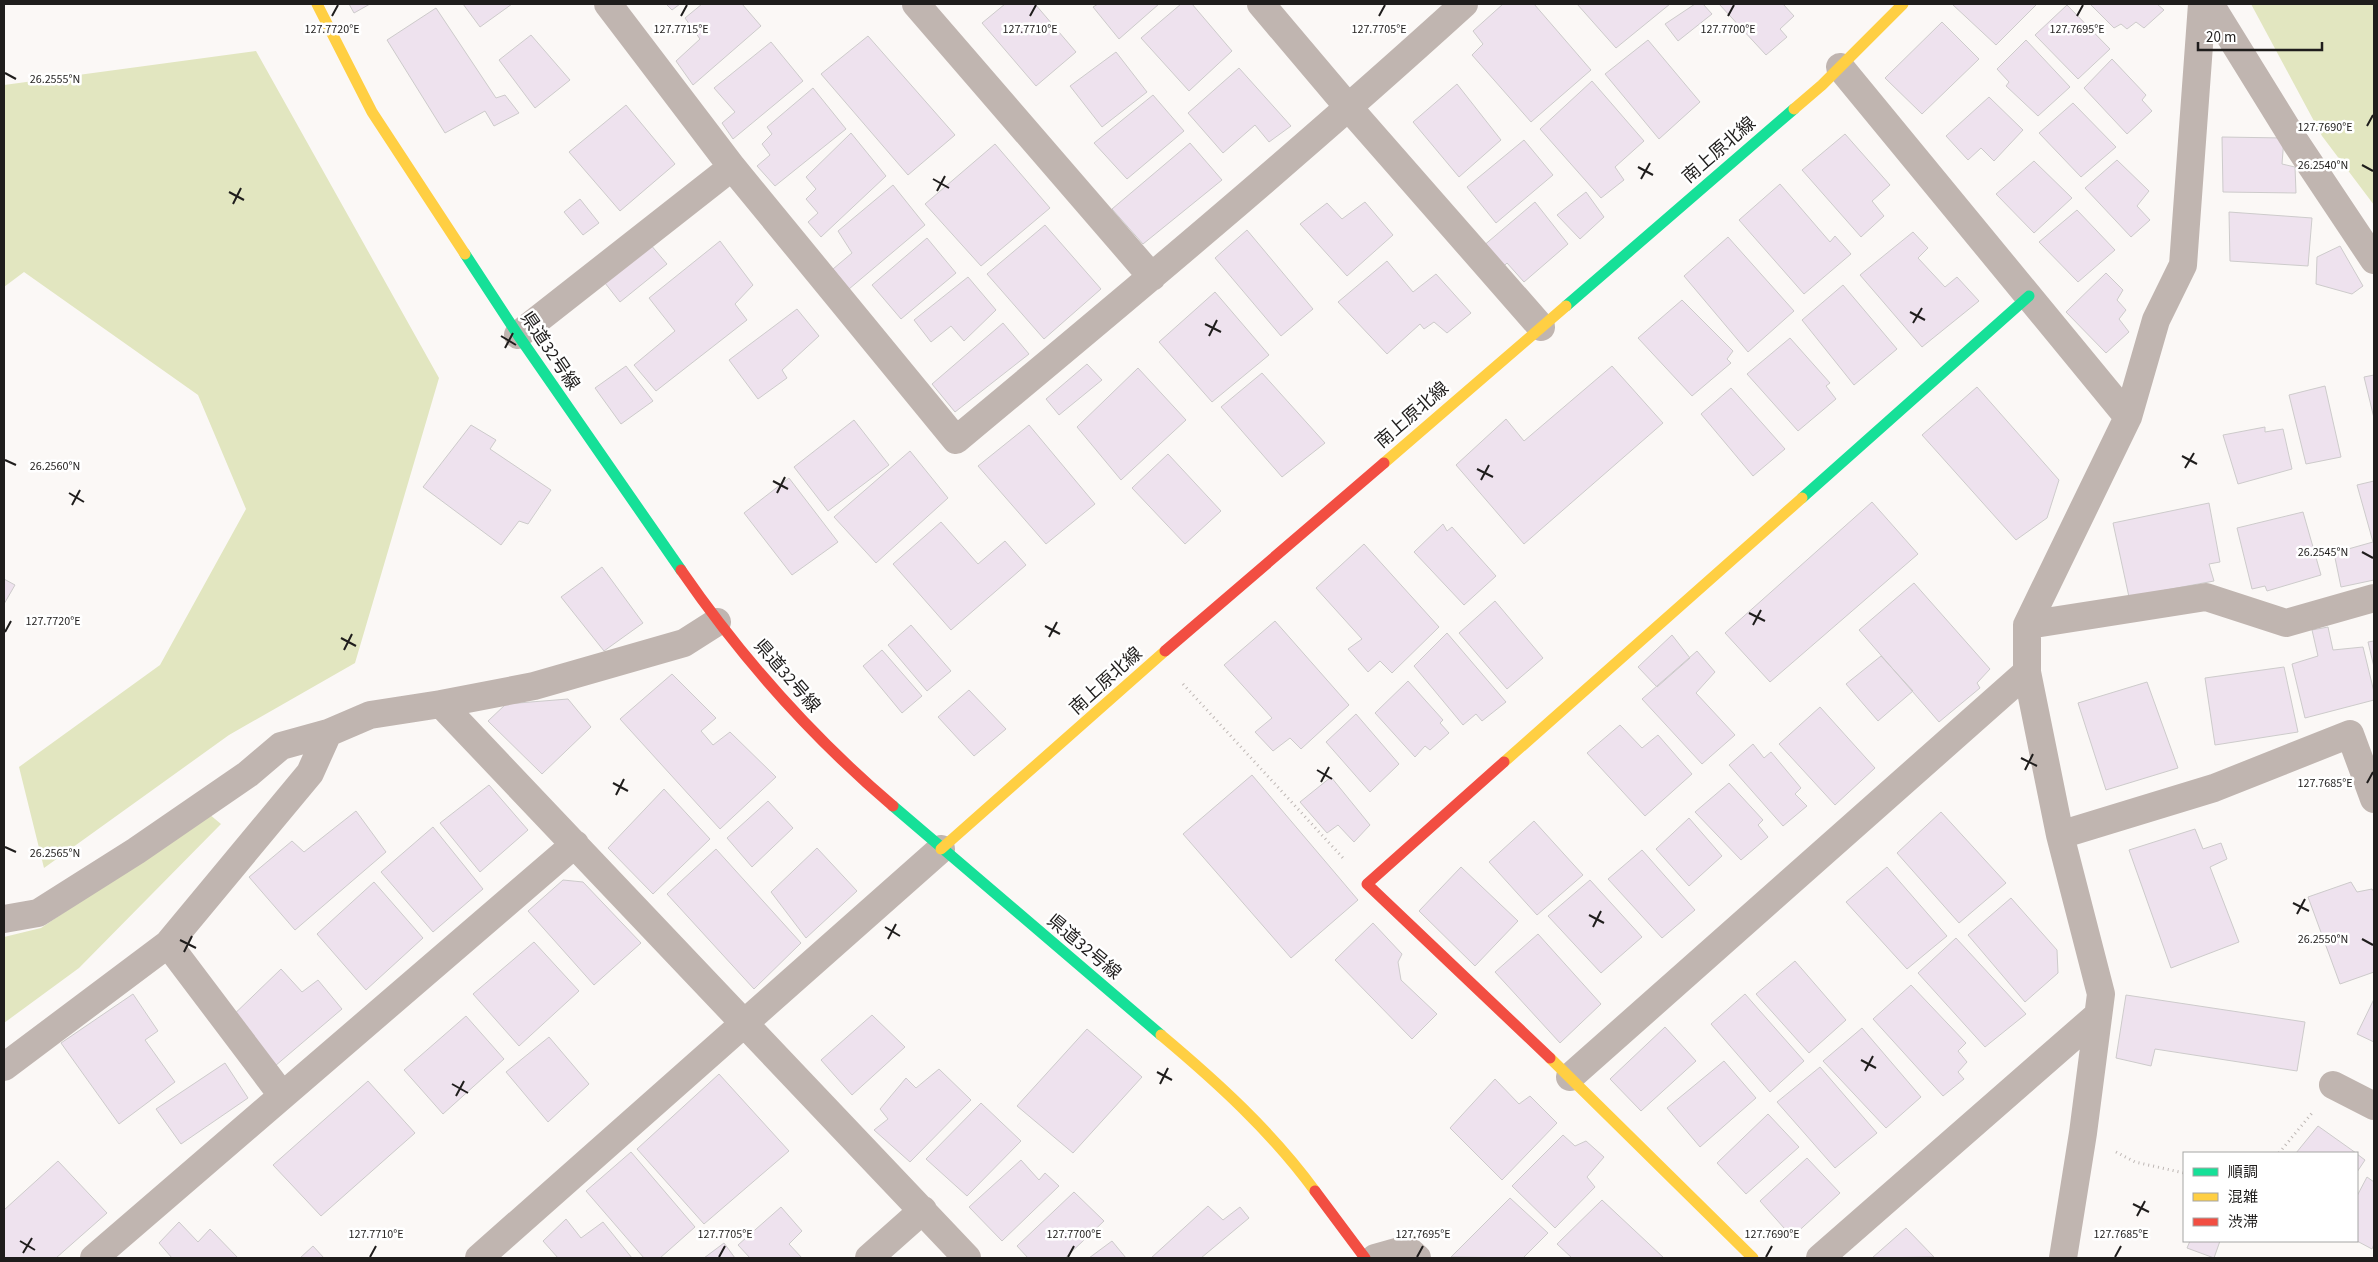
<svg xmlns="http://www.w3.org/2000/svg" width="2378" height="1262" font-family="'Source Sans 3','Noto Sans JP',sans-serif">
  <rect width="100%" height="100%" fill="#fbf8f6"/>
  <path fill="#e2e6c0" d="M 2251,4 L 2374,4 L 2374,205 L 2322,136 Z
    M 256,51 L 439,378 L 355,663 L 229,735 L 44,868 L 19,767 L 160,665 L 246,509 L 198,395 L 24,272 L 4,287 L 4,85 Z
    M 209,814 L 221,824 L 79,968 L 4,1023 L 4,937 L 41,928 Z"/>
  <path fill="#eee2ee" stroke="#cdcbcb" d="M 349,4 L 370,4 L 354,13 Z
    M 463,4 L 512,4 L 480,27 Z
    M 666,4 L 680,4 L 672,10 Z
    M 702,4 L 742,4 L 761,26 L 693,85 L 676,61 L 700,39 L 685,18 Z
    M 1005,4 L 1035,4 L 1076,52 L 1036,86 L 982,23 Z
    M 1098,4 L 1159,4 L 1119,39 L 1093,7 Z
    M 1181,4 L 1192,4 L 1232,51 L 1189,91 L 1141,38 Z
    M 1503,4 L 1534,4 L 1591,70 L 1531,122 L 1472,55 L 1483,44 L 1473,31 Z
    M 1577,4 L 1670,4 L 1616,48 Z
    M 1695,4 L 1703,4 L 1712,14 L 1678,41 L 1665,24 Z
    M 1719,4 L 1783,4 L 1794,16 L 1780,29 L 1787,37 L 1766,55 Z
    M 1952,4 L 2037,4 L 1996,45 Z
    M 2090,4 L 2157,4 L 2164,10 L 2144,28 L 2136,22 L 2127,29 L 2121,24 L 2114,28 Z
    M 2067,5 L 2110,49 L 2078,79 L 2035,35 Z
    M 436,8 L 496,98 L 505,95 L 519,113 L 494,126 L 485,111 L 445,133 L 387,40 Z
    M 1942,22 L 1979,59 L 1922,114 L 1885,78 Z
    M 531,35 L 570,80 L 535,108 L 499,60 Z
    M 868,36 L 955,135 L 908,175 L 821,74 Z
    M 1648,40 L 1700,102 L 1659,139 L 1605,74 Z
    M 2026,40 L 2070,87 L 2038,116 L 2006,86 L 2009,82 L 1997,69 Z
    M 771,42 L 803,81 L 733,139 L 722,123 L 735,112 L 714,88 Z
    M 1116,52 L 1147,92 L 1102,127 L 1070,86 Z
    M 2112,59 L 2146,95 L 2142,100 L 2152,111 L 2127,134 L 2084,88 Z
    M 1239,68 L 1291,126 L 1269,142 L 1255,125 L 1223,153 L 1188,113 Z
    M 1592,81 L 1644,141 L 1615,167 L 1624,180 L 1601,198 L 1540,129 Z
    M 1457,84 L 1501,140 L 1459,177 L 1413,122 Z
    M 813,88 L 846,129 L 775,186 L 757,166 L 770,155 L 762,144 L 772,134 L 767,127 Z
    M 1153,95 L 1184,131 L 1127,179 L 1094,143 Z
    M 1989,97 L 2023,130 L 1994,161 L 1981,148 L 1968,160 L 1946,136 Z
    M 2073,103 L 2116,147 L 2081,177 L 2039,133 Z
    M 626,105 L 675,164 L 620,211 L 569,152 Z
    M 851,133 L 886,176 L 821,237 L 808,222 L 818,213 L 806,199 L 816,189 L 806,177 Z
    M 1845,134 L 1890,185 L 1872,201 L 1884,216 L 1861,237 L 1802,170 Z
    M 2222,137 L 2284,138 L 2282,164 L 2295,167 L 2296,193 L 2223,192 Z
    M 1524,140 L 1553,175 L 1496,223 L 1467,187 Z
    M 1190,143 L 1222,180 L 1143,244 L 1112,209 Z
    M 995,144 L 1050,208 L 981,266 L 925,204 Z
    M 2117,160 L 2149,191 L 2137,206 L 2150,220 L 2131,237 L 2085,188 Z
    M 2034,161 L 2072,198 L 2034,233 L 1996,194 Z
    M 1780,184 L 1830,242 L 1835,236 L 1851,254 L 1804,294 L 1739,220 Z
    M 893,185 L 925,225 L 849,289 L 833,269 L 852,253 L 838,231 Z
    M 1586,192 L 1604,217 L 1580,239 L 1557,215 Z
    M 580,199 L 599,223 L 583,235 L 564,212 Z
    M 1365,202 L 1393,235 L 1347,276 L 1300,224 L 1327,203 L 1342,219 Z
    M 1535,202 L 1568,244 L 1524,282 L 1507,263 L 1501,269 L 1482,247 Z
    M 2077,210 L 2115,250 L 2078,282 L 2039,242 Z
    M 2229,212 L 2312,218 L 2308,266 L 2230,261 Z
    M 1045,225 L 1101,289 L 1044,339 L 987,274 Z
    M 1247,230 L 1313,309 L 1281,336 L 1215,258 Z
    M 1913,232 L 1928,248 L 1918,258 L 1945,287 L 1957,277 L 1979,301 L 1922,347 L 1860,275 Z
    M 1728,237 L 1794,311 L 1748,352 L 1684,276 Z
    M 927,238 L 956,273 L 901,319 L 872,285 Z
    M 720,241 L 753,285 L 735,304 L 747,320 L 656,391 L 634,365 L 675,331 L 649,298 Z
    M 650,244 L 667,264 L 620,302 L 605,283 Z
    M 2340,246 L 2363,286 L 2352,294 L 2316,284 L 2317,257 Z
    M 1387,261 L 1413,292 L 1436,274 L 1471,313 L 1447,333 L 1434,322 L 1424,329 L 1420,324 L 1387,354 L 1338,302 Z
    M 2106,273 L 2123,290 L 2117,300 L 2126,310 L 2119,319 L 2129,332 L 2106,353 L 2066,312 Z
    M 968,277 L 996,310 L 964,341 L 951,326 L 931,342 L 914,320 Z
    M 1843,285 L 1897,349 L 1854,385 L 1802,320 Z
    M 1215,292 L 1269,355 L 1212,402 L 1159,342 Z
    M 1682,300 L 1733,351 L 1727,359 L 1731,363 L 1692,396 L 1638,338 Z
    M 797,309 L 819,336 L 782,370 L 787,378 L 758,399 L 729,360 Z
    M 1003,323 L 1029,354 L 955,412 L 932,384 Z
    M 1790,338 L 1830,383 L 1826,386 L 1836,399 L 1798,431 L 1747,374 Z
    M 1087,364 L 1102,380 L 1059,415 L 1046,399 Z
    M 626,366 L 653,401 L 621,424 L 595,388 Z
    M 1612,366 L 1663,423 L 1524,544 L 1456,465 L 1506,419 L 1524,441 Z
    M 1138,368 L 1186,420 L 1121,480 L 1077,427 Z
    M 1262,373 L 1325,443 L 1282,477 L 1221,407 Z
    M 2374,375 L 2374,418 L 2364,377 Z
    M 2325,386 L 2341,457 L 2306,464 L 2289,395 Z
    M 1977,387 L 2059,480 L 2047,518 L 2016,540 L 1922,435 Z
    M 1731,388 L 1785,449 L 1753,476 L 1701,414 Z
    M 854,420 L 889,465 L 828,511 L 794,467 Z
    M 471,425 L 496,440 L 490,449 L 551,490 L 528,524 L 519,521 L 501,545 L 423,487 Z
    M 1029,425 L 1095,504 L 1046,544 L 978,466 Z
    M 2265,427 L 2265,432 L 2283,429 L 2292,469 L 2238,484 L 2223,435 Z
    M 910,451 L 948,498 L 876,563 L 834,517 Z
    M 1168,454 L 1221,511 L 1185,544 L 1132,488 Z
    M 789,478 L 838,542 L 792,575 L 744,513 Z
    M 2374,481 L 2374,580 L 2341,587 L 2334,553 L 2373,542 L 2357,485 Z
    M 1872,502 L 1918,554 L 1770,682 L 1725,633 Z
    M 2209,503 L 2220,562 L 2209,564 L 2214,581 L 2129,597 L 2113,523 Z
    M 2303,512 L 2321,575 L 2267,591 L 2265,586 L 2252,589 L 2237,528 Z
    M 941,522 L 978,564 L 1005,541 L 1026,565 L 951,630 L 893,564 Z
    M 1443,524 L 1447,531 L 1452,527 L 1496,576 L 1464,605 L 1414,552 Z
    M 1364,544 L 1439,627 L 1392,673 L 1380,661 L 1368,672 L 1348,649 L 1362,639 L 1316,588 Z
    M 602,567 L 643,623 L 604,651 L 561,597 Z
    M 4,579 L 15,585 L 4,604 Z
    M 1914,583 L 1990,669 L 1977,683 L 1980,688 L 1939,722 L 1859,630 Z
    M 1495,601 L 1543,658 L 1507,689 L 1459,633 Z
    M 1275,621 L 1349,705 L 1301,749 L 1290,738 L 1273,751 L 1255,732 L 1272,718 L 1224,665 Z
    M 911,625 L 951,671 L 927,691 L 888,645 Z
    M 2328,627 L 2333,650 L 2363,647 L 2374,692 L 2374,700 L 2305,718 L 2292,664 L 2318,656 L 2312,630 Z
    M 1447,633 L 1506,702 L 1482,721 L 1476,714 L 1463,725 L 1414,666 Z
    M 1672,635 L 1690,658 L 1657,687 L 1638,667 Z
    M 2374,641 L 2374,667 L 2368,642 Z
    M 882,650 L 922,696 L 902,713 L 863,666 Z
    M 1697,651 L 1715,672 L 1696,693 L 1735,735 L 1702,764 L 1642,699 Z
    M 1881,656 L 1913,691 L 1878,721 L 1846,684 Z
    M 2284,667 L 2298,732 L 2215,745 L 2205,678 Z
    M 672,674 L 716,718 L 701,731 L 713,745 L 730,732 L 776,777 L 720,829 L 620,719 Z
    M 1408,681 L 1443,720 L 1440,723 L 1449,733 L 1430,750 L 1425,746 L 1415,757 L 1375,713 Z
    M 2147,682 L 2178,768 L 2106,790 L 2078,703 Z
    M 969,690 L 1006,729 L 974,756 L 938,717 Z
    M 568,699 L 591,727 L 542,774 L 488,721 L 506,704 Z
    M 1820,707 L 1875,768 L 1835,805 L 1779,744 Z
    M 1356,714 L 1399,764 L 1370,792 L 1326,742 Z
    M 1620,725 L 1642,748 L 1658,735 L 1692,774 L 1645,816 L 1587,753 Z
    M 1753,744 L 1764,758 L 1771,752 L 1801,788 L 1795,794 L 1807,806 L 1783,826 L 1729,765 Z
    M 1252,775 L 1358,900 L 1291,958 L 1183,834 Z
    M 1331,777 L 1370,825 L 1354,842 L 1338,825 L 1327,833 L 1300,802 Z
    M 1729,783 L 1763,820 L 1758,825 L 1768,837 L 1741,860 L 1695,812 Z
    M 489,785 L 528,830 L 480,872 L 440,823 Z
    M 664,789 L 710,839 L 653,894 L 608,848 Z
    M 768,801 L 793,828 L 752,867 L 727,838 Z
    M 356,811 L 386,852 L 295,930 L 249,877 L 292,841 L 304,852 Z
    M 1941,812 L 2006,883 L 1959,923 L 1897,853 Z
    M 1689,818 L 1722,856 L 1689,886 L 1656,849 Z
    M 1534,821 L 1583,875 L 1537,915 L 1489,862 Z
    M 433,827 L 483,889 L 433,932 L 381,872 Z
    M 2195,829 L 2203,849 L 2221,843 L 2227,859 L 2210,867 L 2239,942 L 2171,968 L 2129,850 Z
    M 817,848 L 857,891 L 806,938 L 771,892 Z
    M 716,849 L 801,943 L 754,989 L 667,894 Z
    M 1642,850 L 1695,910 L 1662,938 L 1608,879 Z
    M 1461,867 L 1518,921 L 1475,966 L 1419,911 Z
    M 1887,867 L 1947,936 L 1907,969 L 1846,902 Z
    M 563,880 L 583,882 L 641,943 L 594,985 L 528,911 Z
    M 1590,880 L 1642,937 L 1601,973 L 1548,916 Z
    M 374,882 L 423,938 L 366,990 L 317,934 Z
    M 2351,882 L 2357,892 L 2372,889 L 2374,892 L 2374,972 L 2340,984 L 2308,897 Z
    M 2011,898 L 2057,950 L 2058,973 L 2025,1002 L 1968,935 Z
    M 1373,923 L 1402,954 L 1398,962 L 1401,980 L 1437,1014 L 1412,1039 L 1335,960 Z
    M 1538,934 L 1601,1004 L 1560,1043 L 1495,972 Z
    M 1956,938 L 2026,1014 L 1985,1047 L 1918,973 Z
    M 534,942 L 579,991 L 519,1046 L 473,994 Z
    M 1795,961 L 1846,1020 L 1809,1053 L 1756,994 Z
    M 281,969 L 302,992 L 318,980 L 342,1009 L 268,1072 L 225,1023 Z
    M 1911,985 L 1966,1043 L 1958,1051 L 1967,1062 L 1958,1072 L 1964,1079 L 1943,1096 L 1873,1019 Z
    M 133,994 L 158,1031 L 145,1040 L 175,1082 L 119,1124 L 61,1043 Z
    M 1745,994 L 1804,1061 L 1770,1092 L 1711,1024 Z
    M 2126,995 L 2305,1022 L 2297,1071 L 2155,1049 L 2151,1066 L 2116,1058 Z
    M 2374,999 L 2374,1042 L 2357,1034 Z
    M 872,1015 L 905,1047 L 852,1095 L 821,1060 Z
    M 466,1016 L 504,1059 L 443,1114 L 404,1070 Z
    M 1665,1027 L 1696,1061 L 1641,1111 L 1610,1079 Z
    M 1862,1028 L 1921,1097 L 1886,1128 L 1823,1061 Z
    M 1087,1029 L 1142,1077 L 1073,1153 L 1017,1106 Z
    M 549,1037 L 589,1084 L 548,1122 L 506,1072 Z
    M 1724,1061 L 1756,1098 L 1700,1147 L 1667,1108 Z
    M 225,1063 L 248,1098 L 181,1144 L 156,1109 Z
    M 1820,1067 L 1877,1133 L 1835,1168 L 1777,1102 Z
    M 939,1069 L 971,1100 L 910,1162 L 874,1130 L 888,1119 L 880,1109 L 906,1078 L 916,1088 Z
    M 719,1074 L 789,1151 L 704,1224 L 637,1149 Z
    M 1495,1079 L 1519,1104 L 1530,1096 L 1557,1123 L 1502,1180 L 1450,1128 Z
    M 368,1081 L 415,1133 L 321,1216 L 273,1165 Z
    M 981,1103 L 1021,1141 L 967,1196 L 926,1159 Z
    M 1768,1114 L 1799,1147 L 1746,1194 L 1717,1163 Z
    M 2318,1126 L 2356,1153 L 2296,1153 Z
    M 1563,1135 L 1575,1146 L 1586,1141 L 1604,1157 L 1587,1177 L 1595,1187 L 1555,1228 L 1512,1186 Z
    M 631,1152 L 695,1227 L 660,1258 L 644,1258 L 586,1191 Z
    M 2357,1154 L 2365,1160 L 2357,1172 Z
    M 1807,1158 L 1840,1193 L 1792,1237 L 1760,1201 Z
    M 1021,1160 L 1039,1180 L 1045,1173 L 1059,1186 L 1002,1241 L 969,1207 Z
    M 58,1161 L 107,1213 L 56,1258 L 4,1258 L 4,1210 Z
    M 2367,1177 L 2374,1182 L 2374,1244 L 2372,1249 L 2357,1241 L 2357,1196 Z
    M 1074,1192 L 1104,1221 L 1065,1258 L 1028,1258 L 1017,1246 Z
    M 1510,1198 L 1548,1233 L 1523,1258 L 1451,1257 Z
    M 1602,1200 L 1664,1258 L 1572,1258 L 1557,1244 Z
    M 1208,1206 L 1223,1220 L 1240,1207 L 1249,1218 L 1201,1258 L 1151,1258 Z
    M 781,1207 L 802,1231 L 789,1244 L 802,1258 L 750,1258 L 738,1245 Z
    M 566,1219 L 581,1238 L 603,1222 L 632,1258 L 558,1258 L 543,1241 Z
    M 179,1222 L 198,1242 L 210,1229 L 238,1258 L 172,1258 L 159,1243 Z
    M 1906,1228 L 1934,1257 L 1872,1258 Z
    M 1112,1241 L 1126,1258 L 1089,1258 Z
    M 2190,1241 L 2220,1241 L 2214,1258 L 2187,1248 Z
    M 724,1243 L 735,1258 L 704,1258 Z
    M 313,1246 L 324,1258 L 300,1258 Z"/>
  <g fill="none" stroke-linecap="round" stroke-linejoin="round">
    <path stroke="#beb7b4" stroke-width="3" stroke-dasharray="1 4" stroke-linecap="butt" d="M 1183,684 L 1343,858
      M 2116,1152 L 2135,1162 L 2184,1173
      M 2279,1153 L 2312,1113"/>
    <path stroke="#c0b5b0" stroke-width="28" d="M 608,4 L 732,167
      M 916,4 L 1152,277
      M 1261,4 L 1349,108 L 1541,327
      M 2210,4 L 2296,143 L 2374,260
      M 1840,67 L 2128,417
      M 518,335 L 732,167 L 956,440 C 1128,297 1299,154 1464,4
      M 2027,625 L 2206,597 L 2286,623 L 2374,598
      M 441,704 L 534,686 L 684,643 L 717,622
      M 2060,835 L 2214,788 L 2350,734 L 2374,799
      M 4,919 L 38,913 L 136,851 L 248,774 L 281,746 L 328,733 L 370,715 L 441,704 L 967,1258
      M 168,944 L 282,1095
      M 4,1067 L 168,944 L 310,773 L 328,733
      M 1570,1077 L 2027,672
      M 2333,1085 L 2374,1106
      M 94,1258 L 575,844
      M 479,1258 L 941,849
      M 869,1258 L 923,1210
      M 1375,1258 L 1407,1249 L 1417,1258
      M 1820,1258 L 2098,1015
      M 2063,1258 L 2083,1133 L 2101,994 L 2060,835 L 2027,672 L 2027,625 L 2128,417 L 2156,320 L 2183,265 L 2202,4"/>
    <path stroke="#16e098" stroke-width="11" d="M 465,254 L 518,335 L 681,570
      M 1566,306 L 1794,109
      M 1802,498 L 2029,296
      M 893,806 L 1161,1035"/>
    <path stroke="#ffcf43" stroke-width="11" d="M 317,4 L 372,112 L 465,254
      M 1794,109 L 1822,85 L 1903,4
      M 1384,463 L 1566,306
      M 1504,762 L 1802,498
      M 941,849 L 1165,651
      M 1161,1035 C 1217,1082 1272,1132 1315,1191
      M 1550,1058 L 1753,1258"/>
    <path stroke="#f24e42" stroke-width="11" d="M 681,570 C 741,657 812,737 893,806
      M 1165,651 L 1384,463
      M 1504,762 L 1367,884 L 1550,1058
      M 1315,1191 L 1365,1258"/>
  </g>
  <path fill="none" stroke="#1f1d1c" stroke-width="2" d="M 332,16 L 338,5M 681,16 L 687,5M 1030,16 L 1036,5M 1379,16 L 1385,5M 1728,16 L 1734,5M 2077,16 L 2083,5M 5,73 L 16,79M 2367,126 L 2373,115M 2362,165 L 2373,171M 1638,167 L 1653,175M 933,179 L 949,188M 1641,179 L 1650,163M 937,191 L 945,176M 229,192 L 244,200M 233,204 L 241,188M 1910,312 L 1925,320M 1913,323 L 1922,308M 1205,324 L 1221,332M 501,336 L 516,345M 1209,336 L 1217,320M 505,348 L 513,333M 2182,456 L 2197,464M 5,460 L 16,465M 2185,468 L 2194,453M 1477,469 L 1493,477M 1481,480 L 1489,465M 773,481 L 788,489M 69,493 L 84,502M 777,493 L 785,477M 72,505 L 80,490M 2362,552 L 2373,558M 1749,613 L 1765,621M 1753,625 L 1761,610M 1045,626 L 1060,634M 5,632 L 11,621M 1049,637 L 1057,622M 341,638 L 356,646M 344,650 L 352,634M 2021,758 L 2037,766M 1317,770 L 1332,779M 2025,770 L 2033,754M 1321,782 L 1329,767M 613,783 L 628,791M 2367,783 L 2373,772M 616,795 L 624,779M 5,847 L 16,852M 2293,903 L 2309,911M 2297,914 L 2305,899M 1589,915 L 1604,923M 885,927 L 900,936M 1593,927 L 1601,911M 888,939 L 896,924M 2362,939 L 2373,945M 180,940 L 196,948M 184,952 L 192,936M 1861,1060 L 1876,1068M 1865,1071 L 1873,1056M 1157,1072 L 1172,1080M 452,1084 L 468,1093M 1160,1084 L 1168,1068M 456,1096 L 464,1081M 2133,1204 L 2149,1212M 2137,1216 L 2145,1201M 20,1241 L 35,1250M 23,1253 L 32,1238M 370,1257 L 376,1246M 719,1257 L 725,1246M 1068,1257 L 1074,1246M 1417,1257 L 1423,1246M 1766,1257 L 1772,1246M 2115,1257 L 2121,1246"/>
  <g text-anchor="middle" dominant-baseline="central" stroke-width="5" stroke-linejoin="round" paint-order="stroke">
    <g font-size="18" fill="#1f1d1c" stroke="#fff">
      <text transform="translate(1719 150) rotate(-41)">南上原北線</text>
      <text transform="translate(550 351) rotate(56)">県道32号線</text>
      <text transform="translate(1412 415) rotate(-41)">南上原北線</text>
      <text transform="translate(787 676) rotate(49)">県道32号線</text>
      <text transform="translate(1106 681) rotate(-42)">南上原北線</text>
      <text transform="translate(1084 947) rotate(40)">県道32号線</text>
    </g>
  </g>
  <g font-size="12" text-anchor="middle" fill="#1f1d1c" stroke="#fff" stroke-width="5" stroke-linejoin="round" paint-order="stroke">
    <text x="332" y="33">127.7720°E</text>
    <text x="681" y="33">127.7715°E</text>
    <text x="1030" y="33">127.7710°E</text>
    <text x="1379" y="33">127.7705°E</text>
    <text x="1728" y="33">127.7700°E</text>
    <text x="2077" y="33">127.7695°E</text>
    <text x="55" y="83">26.2555°N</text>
    <text x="2325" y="131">127.7690°E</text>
    <text x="2323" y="169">26.2540°N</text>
    <text x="55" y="470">26.2560°N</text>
    <text x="2323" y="556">26.2545°N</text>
    <text x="53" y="625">127.7720°E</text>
    <text x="2325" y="787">127.7685°E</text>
    <text x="55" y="857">26.2565°N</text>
    <text x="2323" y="943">26.2550°N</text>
    <text x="376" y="1238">127.7710°E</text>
    <text x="725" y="1238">127.7705°E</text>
    <text x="1074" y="1238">127.7700°E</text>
    <text x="1423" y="1238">127.7695°E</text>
    <text x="1772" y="1238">127.7690°E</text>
    <text x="2121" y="1238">127.7685°E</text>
  </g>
  <rect width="2378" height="1262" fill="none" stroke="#1f1d1c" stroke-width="10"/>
  <rect x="2183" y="1152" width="175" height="90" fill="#ffffff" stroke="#a5a5a4"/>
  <rect x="2193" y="1168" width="25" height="8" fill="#16e098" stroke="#a5a5a4"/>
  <text x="2228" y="1177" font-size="15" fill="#1f1d1c">順調</text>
  <rect x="2193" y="1193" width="25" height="8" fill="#ffcf43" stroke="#a5a5a4"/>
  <text x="2228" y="1202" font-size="15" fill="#1f1d1c">混雑</text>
  <rect x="2193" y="1218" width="25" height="8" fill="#f24e42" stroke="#a5a5a4"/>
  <text x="2228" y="1227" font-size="15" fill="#1f1d1c">渋滞</text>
  <path d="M2198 42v8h124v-8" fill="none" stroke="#1f1d1c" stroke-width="2.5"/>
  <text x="2206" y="42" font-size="15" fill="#1f1d1c" stroke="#ffffff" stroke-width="4" paint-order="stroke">20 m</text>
</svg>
